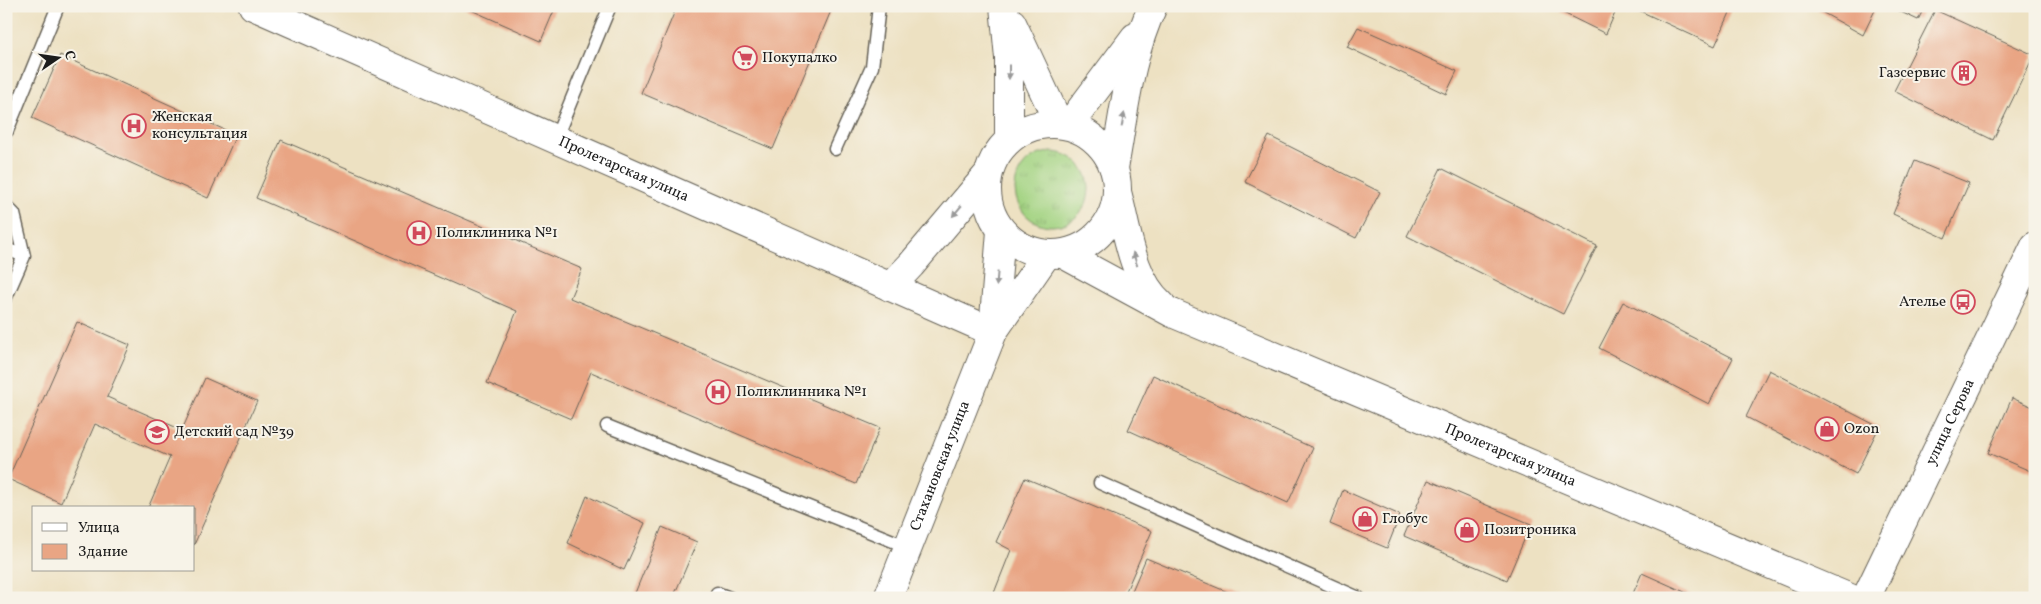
<svg xmlns="http://www.w3.org/2000/svg" width="2041" height="604" font-family="Vollkorn,serif">
  <defs>
    <pattern id="grass-tufts" width="24" height="20" patternUnits="userSpaceOnUse" patternTransform="scale(1.25)"><rect width="24" height="20" fill="#a2d381"/><path d="M3 7l-1-3M5 7V3M7 7l1-3M15 17l-1-3M17 17v-4M19 17l1-3" fill="none" stroke="#8bb56f"/></pattern>
  </defs>
  <rect width="100%" height="100%" fill="#f7f3e8"/>
  <filter id="ink" filterUnits="userSpaceOnUse"><feTurbulence type="fractalNoise" baseFrequency=".02" numOctaves="2"/><feDisplacementMap in="SourceGraphic" scale="10" xChannelSelector="R" yChannelSelector="G"/><feConvolveMatrix kernelMatrix="1 2 1 2 8 2 1 2 1" color-interpolation-filters="sRGB"/></filter>
  <filter id="wash" filterUnits="userSpaceOnUse"><feTurbulence type="fractalNoise" baseFrequency=".0096" numOctaves="4" result="noise"/><feDisplacementMap in="SourceGraphic" scale="20" xChannelSelector="R" yChannelSelector="G"/><feGaussianBlur stdDeviation="1.12" result="paint"/><feColorMatrix in="noise" values="0 0 0 0 0 0 0 0 0 0 0 0 0 0 0 0 0 1.4 0 .05"/><feComposite in="paint" operator="in"/></filter>
  <g filter="url(#wash)">
    <rect width="100%" height="100%" fill="#ede1c2"/>
    <path fill="url(#grass-tufts)" stroke="#5f784e" d="M1015 189a37 37 0 1 1 74 0a37 37 0 1 1-74 0Z"/>
    <g id="blocks">
      <path fill="#e9a584" d="M 462,6 L 556,6 L 541,41 Z
        M 677,6 L 833,6 L 773,149 L 641,93 Z
        M 1549,6 L 1618,6 L 1606,34 Z
        M 1640,6 L 1733,6 L 1715,46 L 1638,10 Z
        M 1820,6 L 1877,6 L 1863,35 L 1818,10 Z
        M 1888,6 L 1925,6 L 1918,20 Z
        M 1935,10 L 2034,55 L 1993,140 L 1894,91 Z
        M 1358,27 L 1457,71 L 1446,94 L 1347,47 Z
        M 60,55 L 236,135 L 208,198 L 32,118 Z
        M 1269,136 L 1380,192 L 1356,238 L 1245,182 Z
        M 281,140 L 582,269 L 570,298 L 880,428 L 856,484 L 591,372 L 571,419 L 487,383 L 517,311 L 256,198 Z
        M 1915,161 L 1969,183 L 1945,238 L 1893,214 Z
        M 1441,168 L 1597,246 L 1563,314 L 1407,236 Z
        M 1623,302 L 1733,358 L 1709,404 L 1599,348 Z
        M 77,322 L 130,345 L 107,397 L 182,430 L 205,378 L 257,401 L 194,545 L 194,508 L 148,508 L 170,457 L 95,424 L 61,503 L 8,479 Z
        M 1769,370 L 1879,427 L 1856,474 L 1746,417 Z
        M 1153,375 L 1313,448 L 1288,503 L 1128,430 Z
        M 2012,398 L 2035,408 L 2035,473 L 1988,453 Z
        M 1025,478 L 1152,531 L 1123,598 L 992,598 L 1011,550 L 996,542 Z
        M 1428,480 L 1531,524 L 1507,580 L 1404,536 Z
        M 1343,490 L 1400,515 L 1387,548 L 1330,524 Z
        M 587,496 L 645,523 L 624,570 L 568,543 Z
        M 662,527 L 697,542 L 673,598 L 633,598 Z
        M 1146,558 L 1242,598 L 1129,598 Z
        M 1642,573 L 1698,598 L 1631,598 Z"/>
    </g>
  </g>
  <g filter="url(#ink)">
    <use href="#blocks" fill-opacity="0" stroke="#656156" stroke-width="1"/>
    <g fill="none" stroke-linecap="round" stroke-linejoin="round">
      <g stroke="#656156" stroke-width="15">
        <path id="service" d="M 7,131 L 58,6
          M 555,140 L 610,6
          M 835,149 L 872,67 L 879,6
          M 6,206 L 14,214 L 24,256 L 6,297
          M 6,249 L 24,256
          M 607,426 L 908,547
          M 1100,483 L 1359,598
          M 717,593 L 730,598"/>
      </g>
      <g stroke="#656156" stroke-width="30">
        <g id="tertiary">
          <path id="s1" d="M 253,6 L 993,332"/>
          <path d="M 1069,125 L 1135,37"/>
          <path d="M 1114,168 C 1124,114 1129,56 1153,6"/>
          <path d="M 890,287 L 911,265 L 988,174"/>
          <path d="M 993,331 L 1001,231"/>
          <path id="s2" d="M 888,598 L 993,332 L 1047,254"/>
          <path id="s3" d="M 1866,598 L 2035,246"/>
        </g>
      </g>
      <g stroke="#656156" stroke-width="30">
        <g id="primary">
          <path d="M 1004,6 L 1009,58 L 1009,139"/>
          <path d="M 1012,23 L 1059,124"/>
          <circle cx="1052" cy="189" r="65"/>
          <path d="M 1117,192 C 1127,228 1131,278 1161,304"/>
          <path id="s4" d="M 1063,254 L 1172,313 L 1850,598"/>
        </g>
      </g>
      <use href="#service" stroke="#fff" stroke-width="12"/>
      <use href="#tertiary" stroke="#fff" stroke-width="28"/>
      <use href="#primary" stroke="#fff" stroke-width="28"/>
    </g>
    <defs><path id="oneway-solid" d="M-6-.8H1V-3.2L6.5 0L1 3.2V.8H-6Z" transform="scale(1.25)"/></defs>
    <g fill="#999">
      <use href="#oneway-solid" transform="translate(1009 72) rotate(90)"/>
      <use href="#oneway-solid" transform="translate(1123 120) rotate(-79)"/>
      <use href="#oneway-solid" transform="translate(957 211) rotate(130)"/>
      <use href="#oneway-solid" transform="translate(1135 259) rotate(-108)"/>
      <use href="#oneway-solid" transform="translate(997 279) rotate(95)"/>
    </g>
  </g>
  <defs>
    <g id="supermarket-ring" transform="scale(1.25)"><circle r="9.5" fill="#f7f3e8" stroke="#d1495b" stroke-width="1.5"/><path d="M-6-5.5h2.5l.6 2H6L4.5 2H-2.5L-4.4-4H-6ZM-1.5 3.2a1.3 1.3 0 1 0 .1 0ZM3 3.2a1.3 1.3 0 1 0 .1 0Z" fill="#d1495b"/></g>
    <g id="building-ring" transform="scale(1.25)"><circle r="9.5" fill="#f7f3e8" stroke="#d1495b" stroke-width="1.5"/><path d="M-4-6H4V6H1V3H-1V6H-4ZM-2.5-4.3h1.7v1.8h-1.7ZM.8-4.3h1.7v1.8H.8ZM-2.5-1h1.7V.8h-1.7ZM.8-1h1.7V.8H.8Z" fill="#d1495b"/></g>
    <g id="hospital-ring" transform="scale(1.25)"><circle r="9.5" fill="#f7f3e8" stroke="#d1495b" stroke-width="1.5"/><path d="M-5-5h3v3.5h4V-5h3V5h-3V1.5h-4V5h-3Z" fill="#d1495b"/></g>
    <g id="bus-ring" transform="scale(1.25)"><circle r="9.5" fill="#f7f3e8" stroke="#d1495b" stroke-width="1.5"/><path d="M-5-6H5V4H4V6H2V4H-2V6H-4V4H-5ZM-3.5-4V0h7V-4ZM-3.5 1.2v1.5H-2V1.2ZM2 1.2v1.5H3.5V1.2Z" fill="#d1495b"/></g>
    <g id="shop-ring" transform="scale(1.25)"><circle r="9.5" fill="#f7f3e8" stroke="#d1495b" stroke-width="1.5"/><path d="M-5-2.5h2.3a2.7 3.5 0 0 1 5.4 0H5L5.5 6h-11ZM-1.5-2.5h3a1.5 2.3 0 0 0-3 0Z" fill="#d1495b"/></g>
    <g id="school-ring" transform="scale(1.25)"><circle r="9.5" fill="#f7f3e8" stroke="#d1495b" stroke-width="1.5"/><path d="M0-5L7-2L0 1L-7-2ZM-4 1L0 2.5L4 1V4Q0 6-4 4Z" fill="#d1495b"/></g>
  </defs>
  <g fill-rule="evenodd">
    <use href="#supermarket-ring" x="745" y="58"/>
    <use href="#building-ring" x="1964" y="73"/>
    <use href="#hospital-ring" x="134" y="126"/>
    <use href="#hospital-ring" x="419" y="233"/>
    <use href="#bus-ring" x="1963" y="302"/>
    <use href="#hospital-ring" x="718" y="392"/>
    <use href="#shop-ring" x="1827" y="429"/>
    <use href="#school-ring" x="157" y="432"/>
    <use href="#shop-ring" x="1365" y="519"/>
    <use href="#shop-ring" x="1467" y="530"/>
  </g>
  <g text-anchor="middle" dominant-baseline="central" stroke-width="4" stroke-linejoin="round" paint-order="stroke">
    <g font-size="15" fill="#1c1c1c" stroke="#f7f3e8" text-anchor="start">
      <text x="762" y="58">Покупалко</text>
      <text x="1946" y="73" text-anchor="end">Газсервис</text>
      <text x="152" y="117">Женская<tspan x="152" dy="17">консультация</tspan></text>
      <text x="436" y="233">Поликлиника №1</text>
      <text x="1946" y="302" text-anchor="end">Ателье</text>
      <text x="736" y="392">Поликлинника №1</text>
      <text x="1844" y="429">Ozon</text>
      <text x="174" y="432">Детский сад №39</text>
      <text x="1382" y="519">Глобус</text>
      <text x="1484" y="530">Позитроника</text>
    </g>
    <g font-size="15" fill="#1c1c1c" stroke="#f7f3e8">
      <text stroke="none"><textPath href="#s1" startOffset="405">Пролетарская улица</textPath></text>
      <text stroke="none"><textPath href="#s3" startOffset="195">улица Серова</textPath></text>
      <text stroke="none"><textPath href="#s4" startOffset="491">Пролетарская улица</textPath></text>
      <text stroke="none"><textPath href="#s2" startOffset="142">Стахановская улица</textPath></text>
    </g>
  </g>
  <rect width="2041" height="604" fill="none" stroke="#f7f3e8" stroke-width="25"/>
  <rect x="32" y="506" width="162" height="65" fill="#f7f3e8" stroke="#9f9d96"/>
  <rect x="42" y="523" width="25" height="8" fill="#ffffff" stroke="#9f9d96"/>
  <text x="78" y="532" font-size="15" fill="#1c1c1c">Улица</text>
  <rect x="42" y="544" width="25" height="15" fill="#e9a584" stroke="#9f9d96"/>
  <text x="78" y="556" font-size="15" fill="#1c1c1c">Здание</text>
  <g transform="translate(58 58) rotate(77)" stroke="#f7f3e8" stroke-width="4" paint-order="stroke">
  <path d="M0-4L9 19L0 12L-9 19Z" fill="#1c1c1c"/>
  <text y="-8" font-size="14" font-weight="bold" text-anchor="middle" fill="#1c1c1c">С</text>
  </g>
</svg>
